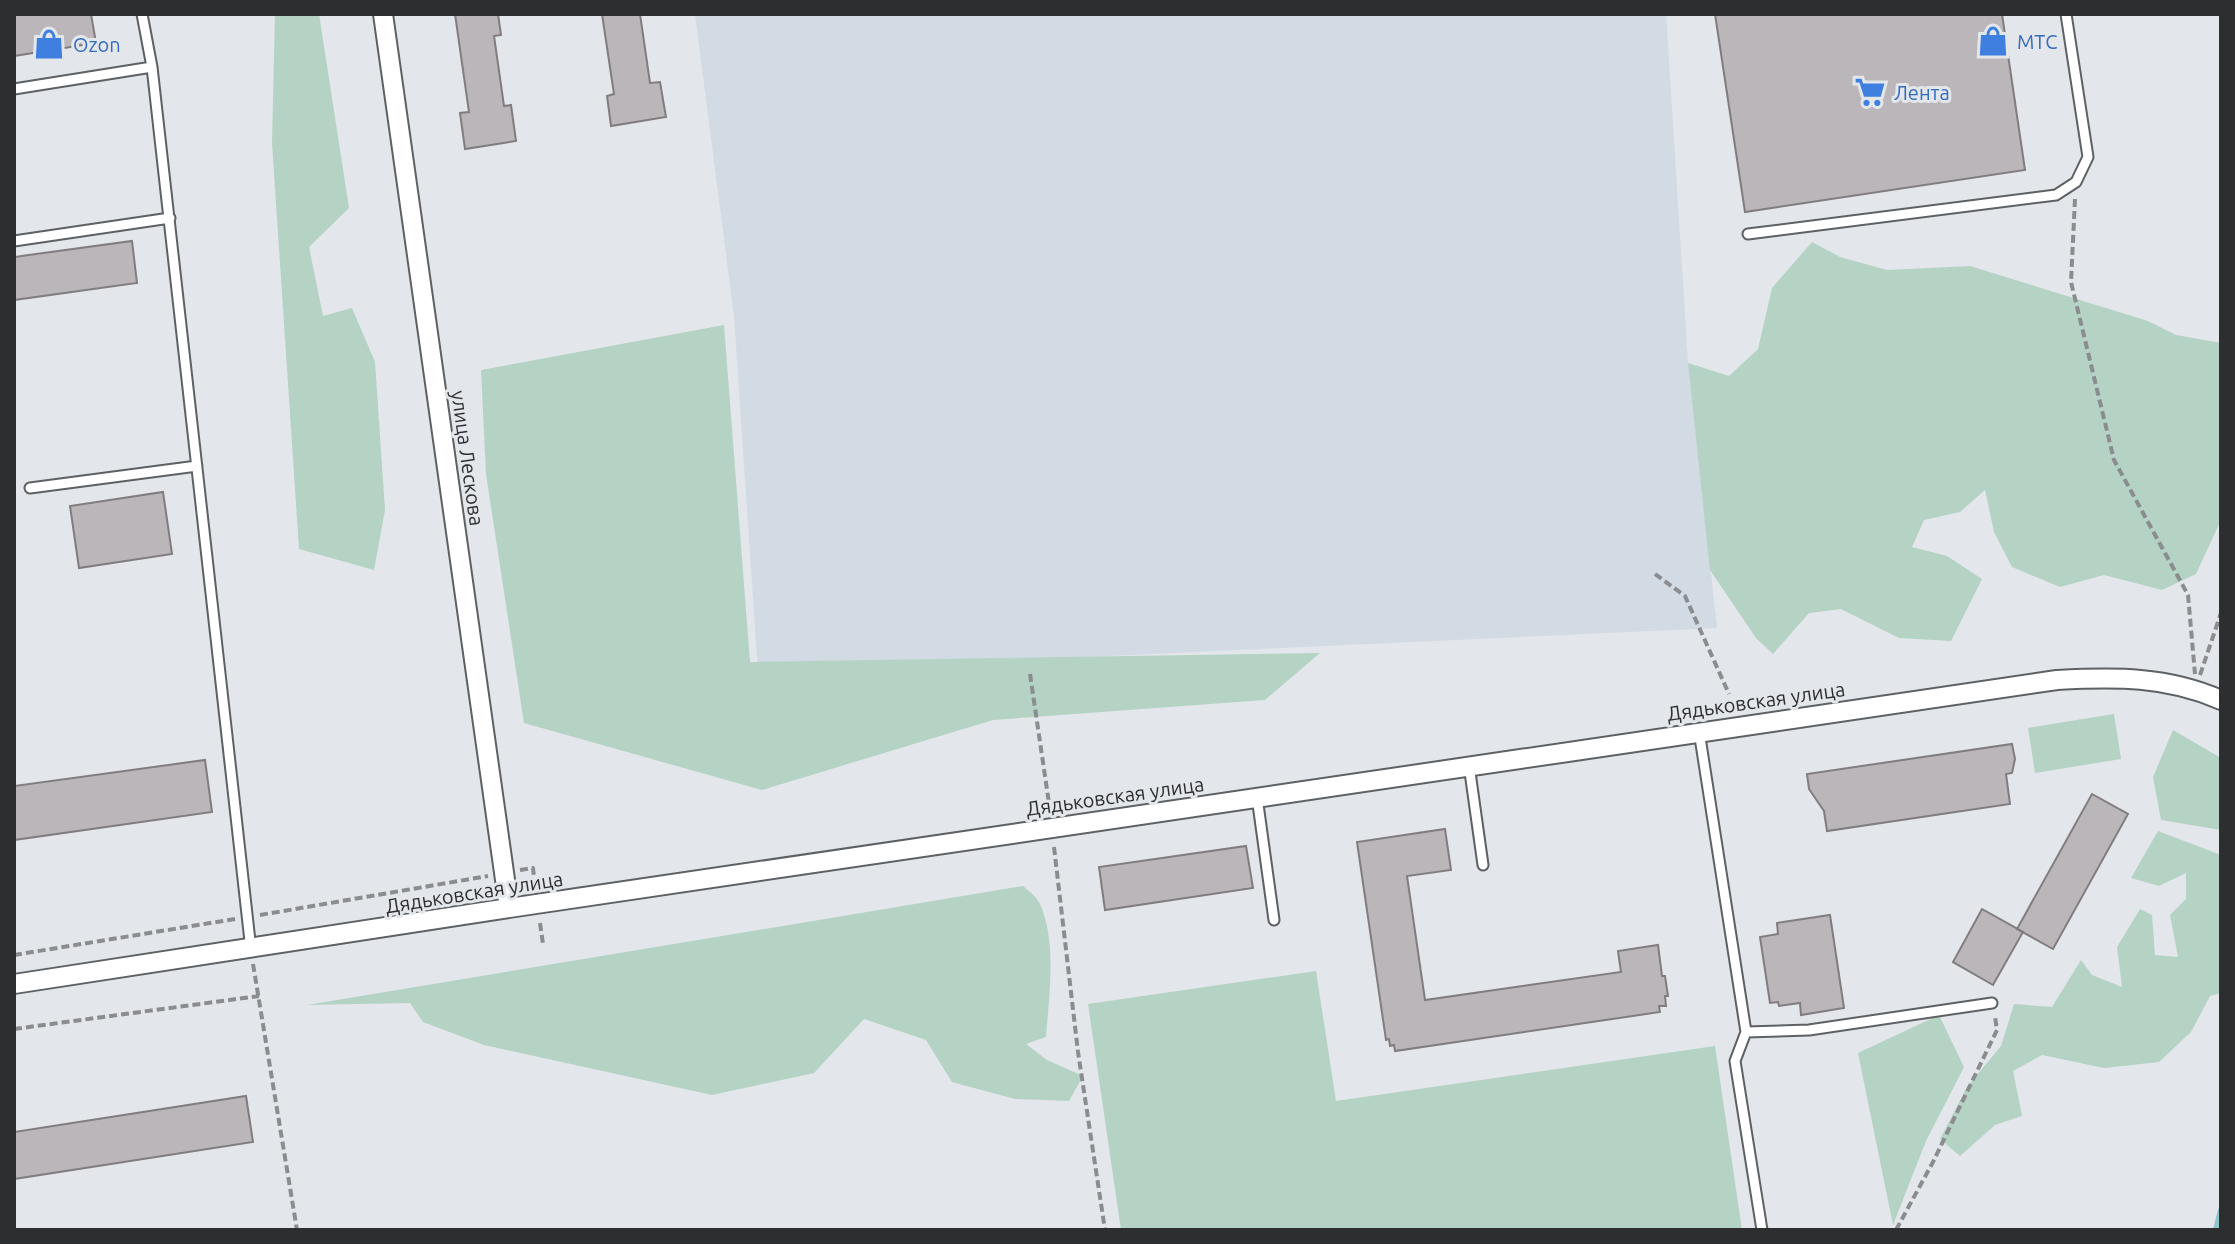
<svg xmlns="http://www.w3.org/2000/svg" width="2235" height="1244" font-family="Ubuntu,sans-serif">
  <rect width="100%" height="100%" fill="#e3e6ea"/>
  <path fill="#d2dae3" d="M 695,14 L 1666,14 L 1688,363 L 1717,628 L 758,672 L 734,316 Z"/>
  <path fill="#b4d3c4" d="M 275,14 L 319,14 L 349,208 L 309,247 L 323,316 L 352,308 L 375,362 L 385,510 L 374,570 L 299,549 L 272,143 Z
    M 1812,242 L 1840,257 L 1887,270 L 1970,266 L 2148,321 L 2176,335 L 2221,343 L 2221,520 L 2196,574 L 2162,590 L 2104,575 L 2060,587 L 2012,567 L 1994,532 L 1985,490 L 1960,512 L 1924,520 L 1912,547 L 1947,556 L 1982,579 L 1951,641 L 1899,638 L 1841,609 L 1809,613 L 1773,654 L 1756,638 L 1710,570 L 1688,363 L 1729,376 L 1758,349 L 1772,288 Z
    M 724,325 L 750,662 L 1320,653 L 1265,700 L 993,720 L 762,790 L 524,723 L 486,474 L 481,370 Z
    M 2114,714 L 2121,759 L 2035,773 L 2028,728 Z
    M 2173,730 L 2221,758 L 2221,830 L 2161,820 L 2153,777 Z
    M 2158,831 L 2221,855 L 2221,993 L 2210,996 L 2191,1032 L 2159,1062 L 2104,1068 L 2042,1055 L 2013,1071 L 2022,1116 L 1995,1125 L 1960,1156 L 1940,1139 L 1967,1087 L 2001,1046 L 2014,1004 L 2052,1007 L 2081,960 L 2092,975 L 2122,987 L 2117,947 L 2140,909 L 2152,915 L 2155,955 L 2178,957 L 2170,915 L 2186,899 L 2186,873 L 2159,886 L 2131,878 Z
    M 1023,886 C 1029,891 1037,897 1040,904 C 1057,942 1049,996 1046,1037 L 1026,1044 L 1047,1060 L 1083,1076 L 1069,1101 L 1015,1099 L 952,1082 L 926,1040 L 864,1019 L 814,1073 L 712,1095 L 484,1045 L 423,1022 L 410,1003 L 307,1005 Z
    M 1316,971 L 1336,1101 L 1715,1046 L 1742,1230 L 1121,1230 L 1088,1004 Z
    M 1939,1015 L 1964,1067 L 1926,1141 L 1893,1225 L 1858,1053 Z"/>
  <g fill="none" stroke-linecap="round" stroke-linejoin="round">
    <path stroke="#91c5cc" stroke-width="6" d="M 2216,1230 L 2221,1210"/>
  </g>
  <path fill="#bbb6b9" stroke="#817d7f" stroke-width="2" d="M 14,14 L 91,14 L 96,43 L 14,56 Z
    M 455,14 L 498,14 L 501,35 L 494,36 L 504,106 L 511,105 L 516,141 L 465,149 L 460,113 L 469,112 Z
    M 602,14 L 640,14 L 650,83 L 660,82 L 666,117 L 611,126 L 607,96 L 614,94 Z
    M 1715,14 L 2002,14 L 2025,170 L 1745,212 Z
    M 132,241 L 137,283 L 14,300 L 14,257 Z
    M 163,492 L 172,554 L 79,568 L 70,506 Z
    M 2012,744 L 2015,759 L 2012,773 L 2006,774 L 2010,804 L 1827,831 L 1824,811 L 1809,789 L 1807,774 Z
    M 205,760 L 212,812 L 14,840 L 14,786 Z
    M 2092,794 L 2128,814 L 2053,949 L 2017,929 Z
    M 1445,829 L 1451,870 L 1407,876 L 1425,1000 L 1621,972 L 1618,951 L 1658,945 L 1662,976 L 1665,976 L 1668,996 L 1665,996 L 1666,1006 L 1659,1006 L 1660,1012 L 1395,1051 L 1394,1045 L 1390,1046 L 1389,1039 L 1386,1040 L 1357,842 Z
    M 1246,846 L 1253,888 L 1105,910 L 1099,867 Z
    M 1982,909 L 2023,932 L 1993,985 L 1953,962 Z
    M 1830,915 L 1844,1008 L 1801,1015 L 1800,1003 L 1779,1006 L 1778,1002 L 1770,1003 L 1760,937 L 1778,934 L 1777,923 Z
    M 246,1096 L 253,1142 L 14,1179 L 14,1132 Z"/>
  <g fill="none" stroke-linecap="round" stroke-linejoin="round">
    <g stroke="#5e6164" stroke-width="13">
      <path id="lane" d="M 152,67 L 251,950
        M 14,89 L 152,67 L 142,14
        M 1748,234 L 2056,195 L 2076,182 L 2088,157 L 2066,14
        M 14,241 L 170,218
        M 30,488 L 197,466
        M 1699,731 L 1746,1032 L 1809,1030 L 1992,1003
        M 1469,765 L 1483,865
        M 1257,797 L 1274,920
        M 1746,1032 L 1735,1061 L 1762,1230"/>
    </g>
    <g stroke="#5e6164" stroke-width="22">
      <path id="street" d="M 383,14 L 509,908
        M 14,984 L 509,908 L 2057,680 C 2115,677 2167,676 2221,700"/>
    </g>
    <path stroke="#8a8c8f" stroke-width="4" stroke-dasharray="8 4" stroke-linecap="butt" d="M 2075,199 L 2071,282 L 2114,460 L 2188,595 L 2195,674
      M 1655,574 L 1685,596 L 1729,694
      M 1030,674 L 1050,810
      M 2200,675 L 2221,613
      M 1054,847 L 1078,1052 L 1105,1230
      M 520,870 L 533,868 L 535,886
      M 260,915 L 488,876
      M 540,923 L 543,944
      M 14,955 L 235,919
      M 253,964 L 297,1230
      M 14,1029 L 259,996
      M 1896,1230 L 1933,1162 L 1997,1030 L 1995,1017"/>
    <use href="#lane" stroke="#fff" stroke-width="9"/>
    <use href="#street" stroke="#fff" stroke-width="18"/>
  </g>
  <defs>
    <g id="shop-bare" transform="scale(2.4)"><path d="M-5-2.5h2.3a2.7 3.5 0 0 1 5.4 0H5L5.5 6h-11ZM-1.5-2.5h3a1.5 2.3 0 0 0-3 0Z" fill="#3f7fe0" stroke="#e3e6ea" stroke-width="2.5" paint-order="stroke"/></g>
    <g id="supermarket-bare" transform="scale(2.4)"><path d="M-6-5.5h2.5l.6 2H6L4.5 2H-2.5L-4.4-4H-6ZM-1.5 3.2a1.3 1.3 0 1 0 .1 0ZM3 3.2a1.3 1.3 0 1 0 .1 0Z" fill="#3f7fe0" stroke="#e3e6ea" stroke-width="2.5" paint-order="stroke"/></g>
  </defs>
  <g fill-rule="evenodd">
    <use href="#shop-bare" x="1993" y="41"/>
    <use href="#shop-bare" x="49" y="44"/>
    <use href="#supermarket-bare" x="1870" y="92"/>
  </g>
  <g text-anchor="middle" dominant-baseline="central" stroke-width="6" stroke-linejoin="round" paint-order="stroke">
    <g font-size="20" fill="#366cbe" stroke="#e3e6ea" text-anchor="start">
      <text x="2017" y="41">МТС</text>
      <text x="73" y="44">Ozon</text>
      <text x="1894" y="92">Лента</text>
    </g>
    <g font-size="20" fill="#2d2e30" stroke="#e3e6ea">
      <text transform="translate(468 458) rotate(82)">улица Лескова</text>
      <text transform="translate(1756 701) rotate(-8)">Дядьковская улица</text>
      <text transform="translate(1115 796) rotate(-8)">Дядьковская улица</text>
      <text transform="translate(474 892) rotate(-9)">Дядьковская улица</text>
    </g>
  </g>
  <rect width="2235" height="1244" fill="none" stroke="#2d2e30" stroke-width="32"/>
</svg>
